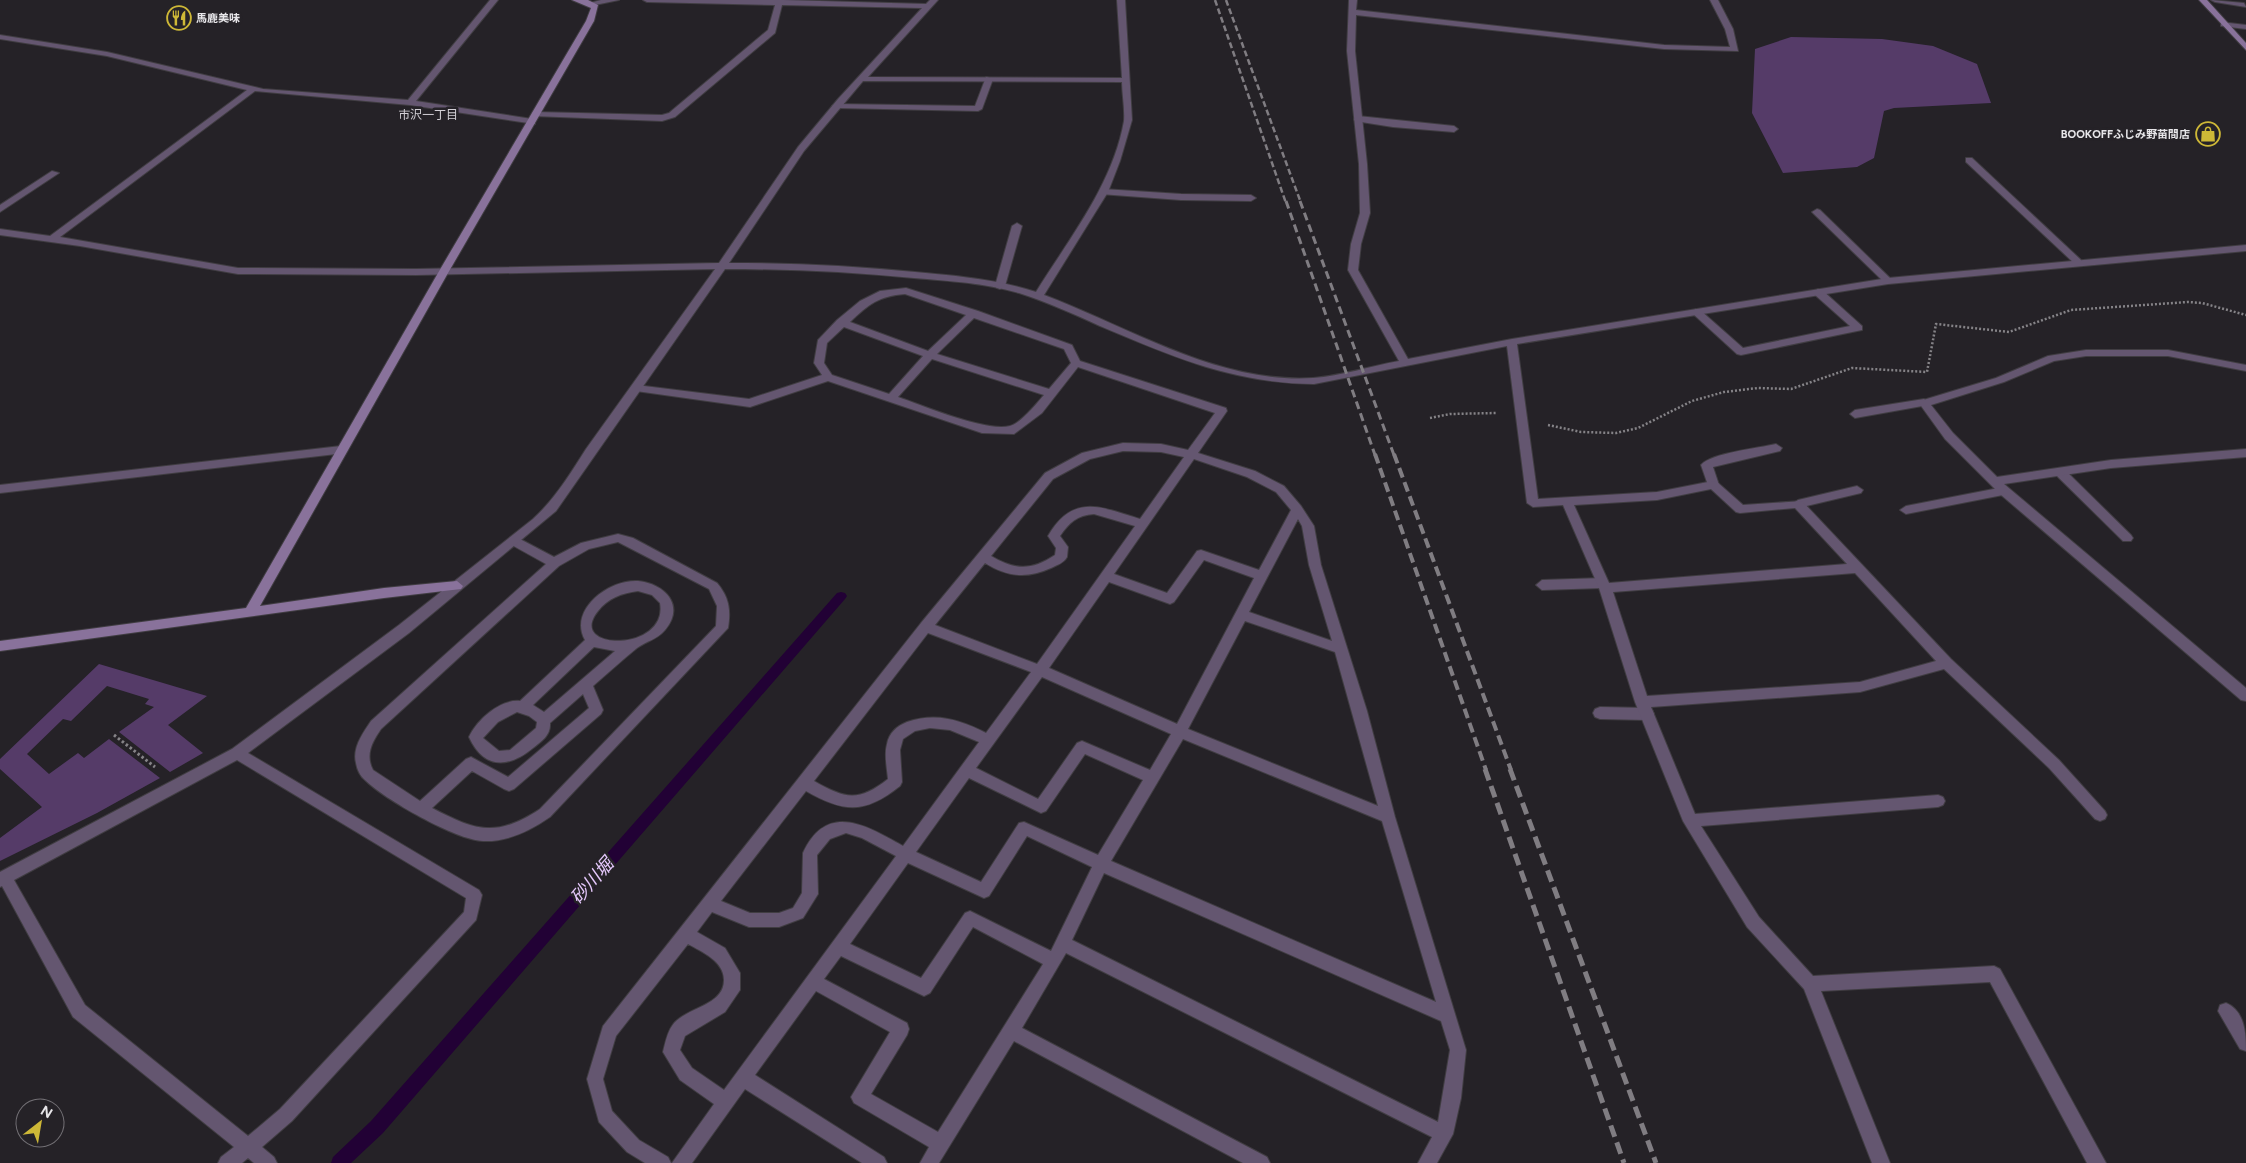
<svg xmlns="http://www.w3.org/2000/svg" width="2246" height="1163" font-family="Figtree,'Noto Sans JP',sans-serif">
  <rect width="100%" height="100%" fill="#252227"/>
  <path fill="#553b68" d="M 1791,37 L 1882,39 L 1933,46 L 1977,64 L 1991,103 L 1894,108 L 1884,111 L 1874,158 L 1857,167 L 1783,173 L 1752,113 L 1755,49 Z
    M 99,664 L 207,696 L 168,725 L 203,753 L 170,772 L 119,732 L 154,707 L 145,704 L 149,699 L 107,686 L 71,721 L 63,719 L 27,754 L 49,774 L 78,753 L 84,758 L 109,739 L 160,778 L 97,813 L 0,861 L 0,838 L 42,807 L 0,769 L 0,759 Z"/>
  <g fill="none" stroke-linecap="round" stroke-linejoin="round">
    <path fill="#220135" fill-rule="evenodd" d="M 841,592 L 845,593 L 847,596 L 845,599 L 383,1133 L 351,1163 L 331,1163 L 333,1157 L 371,1121 L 837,593 Z"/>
    <g stroke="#403d42" stroke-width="2">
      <path id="lane" d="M 2211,0 L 2244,3 L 2246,7 L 2215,2 Z
        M 2221,22 L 2246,25 L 2246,29 L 2221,26 Z
        M 986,77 L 993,79 L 982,109 L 978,111 L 836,108 L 832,106 L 836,104 L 975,106 Z
        M 1358,116 L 1454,126 L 1458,129 L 1454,132 L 1393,127 L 1355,121 L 1354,119 Z
        M 1966,158 L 1972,158 L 2081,260 L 2081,264 L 2075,264 L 1966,162 Z
        M 52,171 L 59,173 L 0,212 L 0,205 Z
        M 1103,189 L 1181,194 L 1251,195 L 1256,198 L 1251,201 L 1181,200 L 1100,194 L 1100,190 Z
        M 1817,209 L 1820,210 L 1891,279 L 1891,283 L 1885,283 L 1814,214 L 1812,212 Z
        M 1017,223 L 1022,226 L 1005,286 L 1000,289 L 997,288 L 995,286 L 1012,226 Z
        M 906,288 L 978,311 L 1072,345 L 1080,361 L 1226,408 L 1227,411 L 1198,453 L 1255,471 L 1284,486 L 1301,506 L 1314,526 L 1321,565 L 1367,711 L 1395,817 L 1466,1050 L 1461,1098 L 1453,1134 L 1437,1163 L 1418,1163 L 1432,1137 L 1066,953 L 1022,1028 L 1267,1157 L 1270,1163 L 1243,1163 L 1014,1041 L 939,1163 L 920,1163 L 929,1147 L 854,1103 L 851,1097 L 890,1032 L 816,991 L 755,1075 L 884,1157 L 887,1163 L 862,1163 L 745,1089 L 692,1163 L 672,1163 L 714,1104 L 680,1080 L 663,1052 C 665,1044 667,1033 672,1026 C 684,1007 724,1007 724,980 C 724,961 702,952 688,944 L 616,1036 L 603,1079 L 612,1111 L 639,1140 L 668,1157 L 671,1163 L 645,1163 L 627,1152 L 599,1122 L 587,1079 L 603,1026 L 921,623 L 1045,473 L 1082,453 L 1123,443 L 1161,444 L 1188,450 L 1215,413 L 1078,367 L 1042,413 L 1014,434 L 982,433 L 828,381 L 750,407 L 636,391 L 631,388 L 636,385 L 749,399 L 822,375 L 814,363 L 818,340 L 837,320 L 860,301 L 880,291 ZM 905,294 L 966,315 L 928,351 L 850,322 C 869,304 879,296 905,294 ZM 974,318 L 1064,349 L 1071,363 L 1049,389 L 937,354 ZM 844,327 L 923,356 L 889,394 L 832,375 L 824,363 L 827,343 ZM 932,359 L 1044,395 C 1037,403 1020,424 1010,426 C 985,432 924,406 898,397 ZM 1123,451 L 1161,452 L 1184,457 L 1140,519 C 1101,507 1073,493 1048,536 L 1056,548 L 1055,555 C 1031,571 1015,570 991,556 L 1053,479 L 1090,459 ZM 1194,459 L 1247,477 L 1276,492 L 1291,510 L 1259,570 L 1201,550 L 1197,551 L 1167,593 L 1114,574 ZM 1094,514 L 1135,526 L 1037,664 L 935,625 L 985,563 C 1007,577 1027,579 1051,568 C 1057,565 1064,563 1067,557 L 1068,547 L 1060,536 C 1069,523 1077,515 1094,514 ZM 1298,519 L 1302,526 L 1309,565 L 1332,641 L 1249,612 ZM 1204,560 L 1254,578 L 1177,724 L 1049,668 L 1109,582 L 1170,604 L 1174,602 ZM 1245,621 L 1335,652 L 1378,806 L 1188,729 ZM 928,633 L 1031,672 L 986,733 C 961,720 936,712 907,722 C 897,726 889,733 887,744 C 884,755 887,768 888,779 C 859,802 845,799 814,781 ZM 1042,677 L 1171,734 L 1150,770 L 1082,741 L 1077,743 L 1038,799 L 976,768 ZM 930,728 L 950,730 L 979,742 L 903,846 C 867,826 827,801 803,853 L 802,893 L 793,908 L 779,913 L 750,913 L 721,901 L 806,791 C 844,813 865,814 900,786 L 902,782 L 900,750 L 903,739 L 915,731 ZM 1183,739 L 1382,821 L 1436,1002 L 1111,861 ZM 1085,754 L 1143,780 L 1098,855 L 1024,822 L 1019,823 L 981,882 L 916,852 L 969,778 L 1041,813 L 1046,811 ZM 846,833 L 862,838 L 896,856 L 724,1090 L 692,1068 L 680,1050 L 685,1036 L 725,1012 L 740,990 L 740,973 L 725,948 L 697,932 L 712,912 L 749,927 L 779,927 L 803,918 L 818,894 L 817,855 L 830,839 ZM 1027,836 L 1092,867 L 1051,951 L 970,911 L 965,913 L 921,978 L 850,944 L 908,863 L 984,898 L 989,896 ZM 1104,873 L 1441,1021 L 1450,1050 L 1438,1122 L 1072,940 ZM 973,927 L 1043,964 L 938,1132 L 871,1094 L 907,1035 L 909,1029 L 907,1023 L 824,979 L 841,956 L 924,996 L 930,993 Z
        M 1818,289 L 1822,290 L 1862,326 L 1862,330 L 1741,355 L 1737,354 L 1691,312 L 1696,309 L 1700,310 L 1743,348 L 1850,326 L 1814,294 L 1813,292 Z
        M 1924,399 L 1929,403 L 1928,405 L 1855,418 L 1850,414 L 1855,410 Z
        M 1776,444 L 1782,448 L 1780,451 L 1713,467 L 1719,485 L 1713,489 L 1709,488 L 1701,465 C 1711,453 1759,448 1776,444 Z
        M 2061,469 L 2065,470 L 2131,535 L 2133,538 L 2131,541 L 2123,541 L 2057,476 L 2055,473 Z
        M 1857,486 L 1863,490 L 1861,493 L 1798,508 L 1792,504 L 1798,500 Z
        M 2004,487 L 2008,488 L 2010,491 L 2008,494 L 1906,514 L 1900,510 L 1906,506 Z
        M 618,534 L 633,538 L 717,583 C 729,597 731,610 728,628 L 550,817 C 530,831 507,842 483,841 C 456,840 384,799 365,780 C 360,776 357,769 356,763 C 352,748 363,733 371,721 L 546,564 L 510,544 L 508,541 L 510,538 L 518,538 L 554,557 L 581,543 ZM 618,542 L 709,589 L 717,606 L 716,626 L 540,809 C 496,838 476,831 432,808 L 472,771 L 504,789 L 509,791 L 514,789 L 601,714 L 603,710 L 593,686 C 608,673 622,660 637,648 C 646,641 657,640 665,630 C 685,606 666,584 638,581 C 609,579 568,610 585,640 L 520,701 C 500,699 477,720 469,737 C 484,770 509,768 533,748 C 542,741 551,735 550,723 L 583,694 L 589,708 L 508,777 L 471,757 L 466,759 L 420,801 L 373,770 C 365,755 372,742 381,729 L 559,566 L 589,549 ZM 638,591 L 652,595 L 660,603 C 669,652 565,652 598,611 C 608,598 622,593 638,591 ZM 594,647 L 615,651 L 544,712 L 533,705 ZM 517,712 L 529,716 L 537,722 L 536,728 L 510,750 L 499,751 L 483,738 L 498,722 Z
        M 1603,578 L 1609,583 L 1603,588 L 1542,590 L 1536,585 L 1542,580 Z
        M 1600,707 L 1647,708 L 1652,710 L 1654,714 L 1652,718 L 1647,720 L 1600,719 L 1595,717 L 1593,713 L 1595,709 Z"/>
    </g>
    <g stroke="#403d42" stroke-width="2">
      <path id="street" d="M 490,0 L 498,0 L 416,101 L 532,119 L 535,120 L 535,124 L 410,105 L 255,91 L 60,237 L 238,268 L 416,269 L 719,263 L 798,147 L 838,99 L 922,8 L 782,5 L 775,33 L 675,117 L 662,121 L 533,116 L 532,114 L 536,112 L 662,115 L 669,113 L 768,30 L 775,5 L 647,2 L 643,0 L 784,0 L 926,4 L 930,0 L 938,0 L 868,77 L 1122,78 L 1117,0 L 1125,0 L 1132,120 L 1120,161 L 1108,192 L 1044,295 C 1129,327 1218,384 1313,378 C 1341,376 1371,366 1399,361 L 1348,270 L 1351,244 L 1360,213 L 1359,164 L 1347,51 L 1349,0 L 1357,0 L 1356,10 L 1664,45 L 1730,47 L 1725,29 L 1710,0 L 1718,0 L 1733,29 L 1738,51 L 1664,49 L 1356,15 L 1355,51 L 1367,164 L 1370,213 L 1361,244 L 1358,270 L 1408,359 L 1512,339 L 1888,278 L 2246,245 L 2246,251 L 1888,284 L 1517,344 L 1538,499 L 1657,492 L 1713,481 L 1717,482 L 1743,505 L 1802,501 L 1951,659 L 2059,760 L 2105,811 L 2107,815 L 2105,819 L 2100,821 L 2095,819 L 2049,768 L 1944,669 L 1860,692 L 1651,707 L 1695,814 L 1938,795 L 1943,797 L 1945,801 L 1943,805 L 1938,807 L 1701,826 L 1759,917 L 1813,976 L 1994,966 L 2000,969 L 2106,1163 L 2087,1163 L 1990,982 L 1821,991 L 1890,1163 L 1872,1163 L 1804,989 L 1747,927 L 1683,821 L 1635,702 L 1599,588 L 1563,505 L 1533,507 L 1527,503 L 1507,346 L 1314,384 C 1233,383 1173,357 1100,326 C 1074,314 1047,302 1019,293 C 985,283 949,281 914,278 C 851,272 788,269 725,269 L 556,511 L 409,633 L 248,753 L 479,890 L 482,895 L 476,920 L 292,1121 L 262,1147 L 274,1157 L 277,1163 L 254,1163 L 248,1158 L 242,1163 L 218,1163 L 221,1157 L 234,1147 L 73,1017 L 2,886 L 0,887 L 0,872 L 232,749 L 399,625 L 533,519 C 555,499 570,474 586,449 L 715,269 L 416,275 L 238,274 L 80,246 L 0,235 L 0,229 L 50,236 L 247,90 L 107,56 L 0,39 L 0,35 L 107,52 L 263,89 L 408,100 ZM 863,81 L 1122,82 C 1122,94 1125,109 1124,121 C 1113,184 1069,239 1036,292 C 997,279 956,276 915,272 C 853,266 791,263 729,263 L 804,151 ZM 1711,489 L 1736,512 L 1740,513 L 1795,508 L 1847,564 L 1609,583 L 1574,505 L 1657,500 ZM 1855,573 L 1936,661 L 1860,682 L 1647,696 L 1613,592 ZM 237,760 L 466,898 L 464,912 L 280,1109 L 248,1136 L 85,1005 L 14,880 Z
        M 601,0 L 619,0 L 590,6 L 586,4 Z
        M 2086,350 L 2168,350 L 2246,365 L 2246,371 L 2168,356 L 2086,356 L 2054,361 L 2004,382 L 1931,405 L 1953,433 L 1997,477 L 2111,460 L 2246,449 L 2246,457 L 2111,468 L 2004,484 L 2246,688 L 2246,701 L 2241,700 L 2000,494 L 1945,439 L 1919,403 L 1920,401 L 1996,378 L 2048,356 Z
        M 341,446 L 345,447 L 347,450 L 345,453 L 0,493 L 0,485 Z
        M 2226,1003 C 2245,1011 2246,1034 2246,1051 L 2240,1049 L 2218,1011 L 2220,1005 Z"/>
    </g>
    <g stroke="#403d42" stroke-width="2">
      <path id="secondary" d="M 572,0 L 588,0 L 598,5 L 594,21 L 448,273 L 260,606 L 384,588 L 457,581 L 463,586 L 461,589 L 384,598 L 0,651 L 0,641 L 246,608 L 438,273 L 586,21 L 591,8 Z
        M 2199,0 L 2207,0 L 2246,43 L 2246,50 Z"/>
    </g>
    <path stroke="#858387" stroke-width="2.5" stroke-dasharray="2 2" stroke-linecap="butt" d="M 1430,418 L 1450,414 L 1496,413
      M 1548,425 L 1581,432 L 1616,433 L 1638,428 L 1692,401 L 1724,392 L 1758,388 L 1791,389 L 1852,368 L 1927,372 L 1936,324 L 2009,332 L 2071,310 L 2188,302 L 2202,303 L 2246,315"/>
    <path stroke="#858387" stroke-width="3" stroke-dasharray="2.5 2.5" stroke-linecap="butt" d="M 114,735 L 155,767"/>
    <use href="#lane" fill="#645670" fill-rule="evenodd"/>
    <use href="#street" fill="#645670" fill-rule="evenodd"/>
    <use href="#secondary" fill="#89729b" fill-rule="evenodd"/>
    <path stroke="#807d82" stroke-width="2.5" stroke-dasharray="6 3" stroke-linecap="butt" d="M 1215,0 L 1286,203
      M 1226,0 L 1301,203"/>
    <path stroke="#807d82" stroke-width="3" stroke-dasharray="8 4.5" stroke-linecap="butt" d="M 1286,201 L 1375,455
      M 1300,201 L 1394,455"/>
    <path stroke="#807d82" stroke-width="4" stroke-dasharray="10 5" stroke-linecap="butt" d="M 1375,454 L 1486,770
      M 1394,454 L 1511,770"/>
    <path stroke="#807d82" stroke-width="5" stroke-dasharray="12 6" stroke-linecap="butt" d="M 1485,769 L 1624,1163
      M 1510,769 L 1656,1163"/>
  </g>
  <defs>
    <g id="restaurant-ring" transform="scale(1.25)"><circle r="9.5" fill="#252227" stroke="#ceb837" stroke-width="1.5"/><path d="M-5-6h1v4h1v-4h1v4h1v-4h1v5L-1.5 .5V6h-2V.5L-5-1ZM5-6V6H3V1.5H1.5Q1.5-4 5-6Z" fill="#ceb837"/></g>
    <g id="shop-ring" transform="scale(1.25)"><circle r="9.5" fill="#252227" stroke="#ceb837" stroke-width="1.5"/><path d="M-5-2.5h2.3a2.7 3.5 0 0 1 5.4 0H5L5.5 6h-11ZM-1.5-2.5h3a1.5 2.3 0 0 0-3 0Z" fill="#ceb837"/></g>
  </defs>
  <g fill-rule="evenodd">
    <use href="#restaurant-ring" x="179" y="18"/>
    <use href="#shop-ring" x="2208" y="134"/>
  </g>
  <g text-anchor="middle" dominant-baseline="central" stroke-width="5" stroke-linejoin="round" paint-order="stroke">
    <g font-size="11" font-weight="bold" fill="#e7e6e9" stroke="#252227" text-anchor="start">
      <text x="196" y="18">馬鹿美味</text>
      <text x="2190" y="134" text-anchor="end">BOOKOFFふじみ野苗間店</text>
    </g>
    <g font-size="12" fill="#d3d0d6" stroke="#252227">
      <text x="428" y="115">市沢一丁目</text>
    </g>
    <g font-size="18" font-style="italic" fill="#e6c9fd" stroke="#252227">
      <text transform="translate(592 881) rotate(-49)">砂川堀</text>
    </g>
  </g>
  <g transform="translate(40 1123) rotate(31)"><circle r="24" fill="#252227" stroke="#737075"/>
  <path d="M0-4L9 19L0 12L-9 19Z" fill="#ceb837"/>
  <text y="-8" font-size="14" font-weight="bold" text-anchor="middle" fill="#e7e6e9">N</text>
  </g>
</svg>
